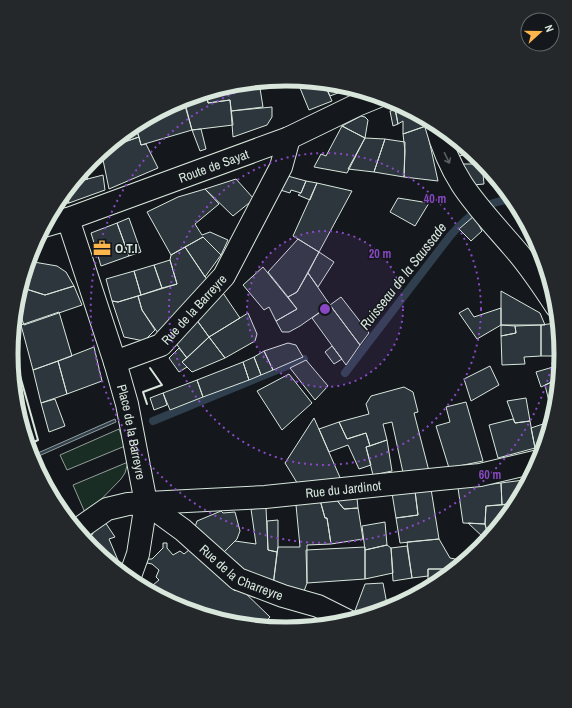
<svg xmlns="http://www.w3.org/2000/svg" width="572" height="708" font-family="'Archivo Narrow',sans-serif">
  <rect width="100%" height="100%" fill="#14181c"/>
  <path fill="#1a2d24" stroke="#939e99" d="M 119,429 L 125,446 L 67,470 L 60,455 Z
    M 128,462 L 125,473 L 121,479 L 86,515 L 73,485 Z"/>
  <path fill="#2f3f4d" stroke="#939e99" d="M 115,419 L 116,422 L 32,459 L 31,456 Z"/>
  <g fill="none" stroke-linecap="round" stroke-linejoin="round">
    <path stroke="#2f3f4d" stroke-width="8" d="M 345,373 L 450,236 C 469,215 483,202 513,199
      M 153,421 L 304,359"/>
  </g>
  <path fill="#2c363c" stroke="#d8e6dc" d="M 296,80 L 316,82 L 300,88 Z
    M 259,82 L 263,107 L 231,111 L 230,100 L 208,103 L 206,92 L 233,84 Z
    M 316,82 L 324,83 L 332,101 L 309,110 L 300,88 Z
    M 324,83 L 340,84 L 351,88 L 330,96 Z
    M 206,92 L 208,103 L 230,100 L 233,125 L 192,130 L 183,99 Z
    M 183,99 L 186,107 L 163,110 L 163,109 Z
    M 394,101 L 424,117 L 426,126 L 403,134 L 403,121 L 398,124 Z
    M 186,107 L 192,130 L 141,145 L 135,124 L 163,110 Z
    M 272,107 L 272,117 L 267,125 L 233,137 L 231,111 Z
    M 395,110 L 398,124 L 393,126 L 390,111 Z
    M 361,116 L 365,117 L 368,120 L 365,138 L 342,126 Z
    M 135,124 L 139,137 L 107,148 L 107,147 Z
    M 342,126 L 365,138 L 347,173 L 314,167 L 321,154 L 326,156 Z
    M 426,126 L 438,181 L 404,177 L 405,151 L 403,134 Z
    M 201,129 L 206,149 L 200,151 L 192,130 Z
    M 139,137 L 141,145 L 146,144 L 158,168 L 109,189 L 102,155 L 107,148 Z
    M 365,138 L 385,139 L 374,172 L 348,169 Z
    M 385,139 L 405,142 L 404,177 L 374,172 Z
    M 459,142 L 473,154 L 458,156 L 451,143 Z
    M 462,164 L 482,164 L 484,184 L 473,185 Z
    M 85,168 L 88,179 L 72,183 Z
    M 103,175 L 105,190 L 69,203 L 66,191 L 72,183 Z
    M 284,175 L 306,181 L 301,193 L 291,190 L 290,193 L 277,189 Z
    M 236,179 L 254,199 L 233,216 L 205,189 Z
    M 306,181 L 317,183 L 310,200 L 298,195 L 301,193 Z
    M 317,183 L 352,191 L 319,252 L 293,236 Z
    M 205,189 L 219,204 L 195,224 L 202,235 L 210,232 L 228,240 L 221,255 L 203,237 L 171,255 L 147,212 L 178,197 Z
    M 66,191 L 69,203 L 55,205 L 57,201 Z
    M 398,198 L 429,203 L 415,226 L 390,212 Z
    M 474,216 L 482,231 L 471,241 L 459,229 Z
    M 129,218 L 141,252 L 129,256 L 117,223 Z
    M 117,223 L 129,256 L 101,266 L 91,233 Z
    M 528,226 L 540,249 L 542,254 L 523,231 Z
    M 203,237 L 221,255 L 205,277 L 185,247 Z
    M 298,239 L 319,252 L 297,292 L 288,297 L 268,272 Z
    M 185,247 L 208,281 L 158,333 L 142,310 L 138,296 L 177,284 L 170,260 L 171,255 Z
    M 319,252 L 334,262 L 318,287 L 308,273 Z
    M 540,252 L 542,254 L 546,268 L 536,255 Z
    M 170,260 L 177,284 L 162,288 L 154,265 Z
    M 28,261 L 57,266 L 66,272 L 74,286 L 45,295 L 26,289 L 19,290 Z
    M 154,265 L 162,288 L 141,295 L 134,271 Z
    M 263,267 L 297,309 L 276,321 L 269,307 L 264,310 L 243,285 Z
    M 134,271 L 141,295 L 118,302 L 112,301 L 106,279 Z
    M 308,273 L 330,305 L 300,326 L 289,332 L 282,332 L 276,321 L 297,309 L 288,297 L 297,292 Z
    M 74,286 L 82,305 L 24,325 L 16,302 L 19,290 L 26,289 L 45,295 Z
    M 501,291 L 540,313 L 545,325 L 501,325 Z
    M 223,293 L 240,318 L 209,337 L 196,319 Z
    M 138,296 L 142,310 L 155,330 L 144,341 L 124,337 L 112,301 L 118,302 Z
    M 341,297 L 369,333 L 360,345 L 330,305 Z
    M 330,305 L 360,345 L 346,365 L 312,318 Z
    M 468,308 L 474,317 L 501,308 L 501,325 L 477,339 L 459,313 Z
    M 59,312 L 72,356 L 33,370 L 21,325 Z
    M 248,313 L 257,334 L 255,341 L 225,358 L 209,337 Z
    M 196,319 L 209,337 L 187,358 L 175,342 Z
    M 556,323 L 560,356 L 541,356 L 541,325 Z
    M 501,325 L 515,326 L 516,333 L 501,336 Z
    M 541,325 L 541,356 L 524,357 L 525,364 L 502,365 L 501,336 L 516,333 L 515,326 Z
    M 209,337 L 225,358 L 192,372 L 182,362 Z
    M 288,343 L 296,345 L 303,357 L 273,370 L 264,351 Z
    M 332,346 L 342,359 L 334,364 L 325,352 Z
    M 94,347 L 102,381 L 67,394 L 58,361 Z
    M 179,348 L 187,358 L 182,362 L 187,367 L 179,372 L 169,358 Z
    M 264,351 L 273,370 L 261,375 L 254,357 Z
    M 254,357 L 261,375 L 249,380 L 243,362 Z
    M 306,360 L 328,386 L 315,400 L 290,368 Z
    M 58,361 L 67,394 L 41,403 L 33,370 Z
    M 243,362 L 249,380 L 203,397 L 197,380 Z
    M 560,365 L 558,379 L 541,387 L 536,372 Z
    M 490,366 L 499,385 L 471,401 L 464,379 Z
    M 289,374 L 312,403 L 282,430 L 257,391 Z
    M 558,379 L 556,408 L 553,418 L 545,385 Z
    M 197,380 L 203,397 L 170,410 L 163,393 Z
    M 404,387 L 413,392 L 418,412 L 414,413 L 430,475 L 404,477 L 392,422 L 383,424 L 387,440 L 370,446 L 366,433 L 347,439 L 339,422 L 369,414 L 366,404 L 371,396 Z
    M 163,393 L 167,405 L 154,410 L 150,398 Z
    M 526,398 L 530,421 L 515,423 L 507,401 Z
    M 55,399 L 65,426 L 49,432 L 41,403 Z
    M 466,402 L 483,461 L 449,468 L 436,426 L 450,422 L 446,407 Z
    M 314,418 L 342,482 L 299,486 L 285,463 Z
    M 513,419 L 515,423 L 530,421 L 535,448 L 498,458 L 489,425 Z
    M 552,421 L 544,445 L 535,448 L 531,428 Z
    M 339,422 L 347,439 L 366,433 L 370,446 L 366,447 L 371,465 L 359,469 L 348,445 L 329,452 L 319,429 Z
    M 387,440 L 392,471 L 373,475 L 366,447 Z
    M 524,480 L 524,489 L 517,502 L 502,505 L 501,483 Z
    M 501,483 L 502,505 L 486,506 L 485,524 L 463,523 L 458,488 Z
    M 431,489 L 439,539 L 400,543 L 396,518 L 418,515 L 415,491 Z
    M 415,491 L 418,515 L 396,518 L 392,493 Z
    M 335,498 L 357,498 L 358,508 L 344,509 Z
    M 335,498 L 344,509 L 358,508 L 363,539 L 331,544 L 327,518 L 325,518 L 320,500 Z
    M 320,500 L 325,518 L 327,518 L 331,544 L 307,545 L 307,583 L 303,594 L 273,586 L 278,547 L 300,547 L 296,505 Z
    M 517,502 L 515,507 L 509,514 L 508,504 Z
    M 508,504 L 509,514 L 489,538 L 485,524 L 486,506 Z
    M 266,508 L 268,550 L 277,552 L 273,586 L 230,564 L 221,555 L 235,541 L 256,544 L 251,509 Z
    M 221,511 L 223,513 L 235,512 L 240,531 L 237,539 L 221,555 L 195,527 L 197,521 Z
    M 278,520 L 278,547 L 277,552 L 268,550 L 267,521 Z
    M 105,522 L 115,537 L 109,539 L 120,565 L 118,570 L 91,548 L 83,538 L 93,534 L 91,528 Z
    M 385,522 L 387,545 L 365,550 L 362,526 Z
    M 468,523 L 485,524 L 488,537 L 483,537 Z
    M 439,539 L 450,558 L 455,559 L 452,569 L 428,569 L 428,576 L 412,578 L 407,542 Z
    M 163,543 L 167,543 L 167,548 L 173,555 L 180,551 L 184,554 L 189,550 L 235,591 L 239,587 L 270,617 L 261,627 L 232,624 L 181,608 L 167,599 L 166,600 L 164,596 L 153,587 L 153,585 L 159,580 L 156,577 L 159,570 L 152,564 L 147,563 L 147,559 L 152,559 L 163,548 Z
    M 387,545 L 391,548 L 393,573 L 365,579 L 365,550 Z
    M 407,546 L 412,578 L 393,581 L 391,548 Z
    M 365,547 L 365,579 L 307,583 L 306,550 Z
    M 455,559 L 465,561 L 439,583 L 423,591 L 423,585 L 428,584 L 428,569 L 452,569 Z
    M 383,583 L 386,599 L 386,606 L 383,611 L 356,619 L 353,616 L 365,584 Z"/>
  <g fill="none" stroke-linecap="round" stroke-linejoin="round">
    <g stroke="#d8e6dc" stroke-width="24">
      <g id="minor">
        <path d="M 436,124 C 451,181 476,204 513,247 C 529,265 543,286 556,306"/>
        <path id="s1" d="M 68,219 L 115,362 L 161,345 L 224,276 L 281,167 L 289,138"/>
        <path id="s2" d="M 44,226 L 68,219 L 289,138 L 357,105 L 379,96"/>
        <path id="s3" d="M 115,362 L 127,404 L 146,503 L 138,554 L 129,579"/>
        <path id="s4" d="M 146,503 L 183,530 L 238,579 L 283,596 L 318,606 L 348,621"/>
        <path id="s5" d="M 77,530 L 107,509 L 128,504 L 265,497 L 439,479 L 480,475 L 539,461"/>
      </g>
    </g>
    <use href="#minor" stroke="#14181c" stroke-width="22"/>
    <path stroke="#d8e6dc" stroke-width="2" d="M 12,347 L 38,440 L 28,445
      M 147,404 L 143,392 L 162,385 L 150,368"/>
  </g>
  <defs><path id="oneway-shaft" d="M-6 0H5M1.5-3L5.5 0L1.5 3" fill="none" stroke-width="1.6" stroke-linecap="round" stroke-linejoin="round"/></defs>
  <use stroke="#59605f" href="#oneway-shaft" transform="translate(447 158) rotate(64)"/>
  <circle cx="325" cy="309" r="78" fill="#8948c3" fill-opacity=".12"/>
  <g fill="none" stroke="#8948c3" stroke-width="2" stroke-dasharray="2 4">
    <circle cx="325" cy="309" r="78"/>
    <circle cx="325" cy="309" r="156"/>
    <path d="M558 327A234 234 0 1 1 276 80"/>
  </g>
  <defs>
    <g id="office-bare" transform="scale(1.38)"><path d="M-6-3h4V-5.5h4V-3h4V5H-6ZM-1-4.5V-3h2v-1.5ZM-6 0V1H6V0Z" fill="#ffb74d" stroke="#14181c" stroke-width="2.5" paint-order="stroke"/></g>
  </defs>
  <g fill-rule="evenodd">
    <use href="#office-bare" x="102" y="248"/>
  </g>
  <g text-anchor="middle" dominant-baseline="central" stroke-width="3" stroke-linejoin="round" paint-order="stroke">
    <g font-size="13" fill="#d8e6dc" stroke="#14181c">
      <text stroke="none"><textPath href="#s2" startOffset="180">Route de Sayat</textPath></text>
      <text stroke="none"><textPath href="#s1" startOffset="248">Rue de la Barreyre</textPath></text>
      <text stroke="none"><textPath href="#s3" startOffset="72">Place de la Barreyre</textPath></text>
      <text stroke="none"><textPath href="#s5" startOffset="274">Rue du Jardinot</textPath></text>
      <text stroke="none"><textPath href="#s4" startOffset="119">Rue de la Charreyre</textPath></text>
    </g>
    <g font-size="13" font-weight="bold" fill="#d8e6dc" stroke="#14181c" text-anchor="start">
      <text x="115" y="248">O.T.I</text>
    </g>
    <g font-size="14" font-style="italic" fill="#d8e6dc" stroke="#14181c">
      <text transform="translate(403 276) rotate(-52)">Ruisseau de la Saussade</text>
    </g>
  </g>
  <path d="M0 0H572V708H0ZM18 354a268 268 0 1 1 536 0a268 268 0 1 1-536 0Z" fill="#24282b" fill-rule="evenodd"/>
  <path fill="none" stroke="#d8e6dc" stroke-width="5" d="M18 354a268 268 0 1 1 536 0a268 268 0 1 1-536 0Z"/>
  <circle cx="325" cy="309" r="6" fill="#8948c3" stroke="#14181c" stroke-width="2"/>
  <g font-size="12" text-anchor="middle" font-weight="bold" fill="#8948c3" stroke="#14181c" stroke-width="3" stroke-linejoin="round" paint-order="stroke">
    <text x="435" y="203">40 m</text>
    <text x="380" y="258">20 m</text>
    <text x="490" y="479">60 m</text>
  </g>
  <g transform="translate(540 32) rotate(69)"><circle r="19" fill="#14181c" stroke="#626a69"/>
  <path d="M0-3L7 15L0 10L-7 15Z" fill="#ffb74d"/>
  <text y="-6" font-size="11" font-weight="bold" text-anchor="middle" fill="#d8e6dc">N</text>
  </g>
</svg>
